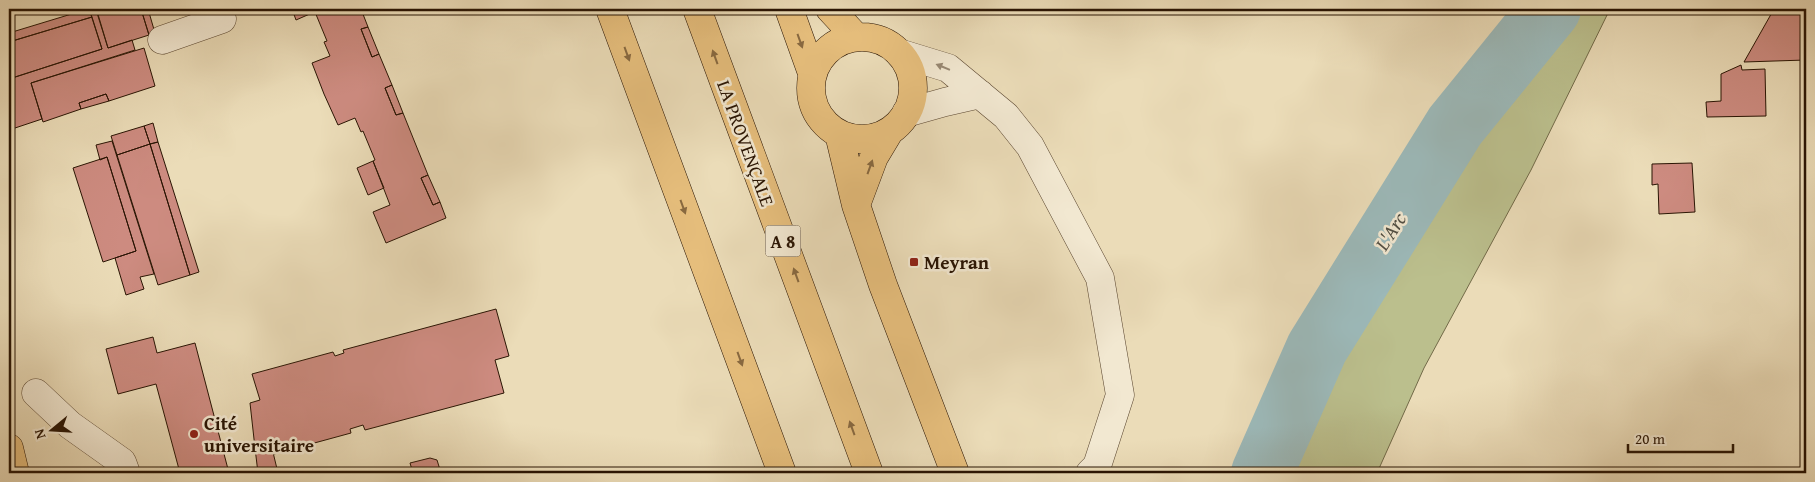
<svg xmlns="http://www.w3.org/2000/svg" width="1815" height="482" font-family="'Gentium Book Plus',serif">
  <rect width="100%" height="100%" fill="#ebdcb8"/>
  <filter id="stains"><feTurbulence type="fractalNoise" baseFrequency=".004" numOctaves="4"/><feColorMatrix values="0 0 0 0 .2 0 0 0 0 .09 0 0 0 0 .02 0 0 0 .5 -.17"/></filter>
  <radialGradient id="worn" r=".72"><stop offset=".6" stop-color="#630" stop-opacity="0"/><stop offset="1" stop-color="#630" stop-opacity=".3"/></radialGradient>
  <path fill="#bbbf8d" stroke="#726a48" d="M 1550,9 L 1610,9 L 1531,170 L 1424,368 L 1377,473 L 1262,473 L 1317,348 L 1455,126 Z"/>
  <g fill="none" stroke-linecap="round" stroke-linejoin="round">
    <path stroke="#9cb9b9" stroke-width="62" d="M 1262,473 L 1317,348 L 1455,126 L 1550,9"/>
  </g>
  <path fill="#cd8b80" stroke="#291403" d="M 88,9 L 89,9 L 92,17 L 9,42 L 9,33 Z
    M 103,9 L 141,9 L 149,35 L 108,48 L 97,11 Z
    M 141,9 L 148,9 L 155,33 L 149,35 Z
    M 292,9 L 310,9 L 312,13 L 296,20 Z
    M 310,9 L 361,9 L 368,27 L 361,29 L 372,57 L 379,54 L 392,85 L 385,88 L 396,115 L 403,113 L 428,175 L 421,178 L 433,205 L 440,202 L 446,218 L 386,243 L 373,212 L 390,205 L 373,161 L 375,160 L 363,131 L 361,132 L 355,118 L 338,125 L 324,94 L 312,63 L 330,56 L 324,42 L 327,41 L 315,12 L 312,13 Z
    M 1774,9 L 1806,9 L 1806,60 L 1744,62 Z
    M 97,13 L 108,48 L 132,40 L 135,50 L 31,83 L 42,119 L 9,130 L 9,111 L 12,110 L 9,101 L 9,79 L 102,49 L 91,15 Z
    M 92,17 L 102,49 L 9,79 L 9,42 Z
    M 368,27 L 379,54 L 372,57 L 361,29 Z
    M 144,48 L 155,86 L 109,101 L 106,94 L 79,103 L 81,109 L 43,122 L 31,83 Z
    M 1741,65 L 1742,70 L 1765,69 L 1766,116 L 1707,117 L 1706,102 L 1721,101 L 1721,74 Z
    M 392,85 L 403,113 L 396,115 L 385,88 Z
    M 106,94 L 109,101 L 81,109 L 79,103 Z
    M 153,123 L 158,142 L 150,144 L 144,126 Z
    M 144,126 L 150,144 L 117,155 L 111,136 Z
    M 112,141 L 154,274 L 140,277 L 144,289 L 126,295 L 115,258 L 136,251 L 107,157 L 100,160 L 96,145 Z
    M 158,142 L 199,272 L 190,275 L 150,144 Z
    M 150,144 L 190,275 L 158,285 L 117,155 Z
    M 107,157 L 136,251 L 103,262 L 73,168 Z
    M 373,161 L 384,188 L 368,195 L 357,168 Z
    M 1692,163 L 1695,212 L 1659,214 L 1658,184 L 1652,185 L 1652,164 Z
    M 428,175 L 440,202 L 433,205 L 421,178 Z
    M 496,309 L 509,356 L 495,360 L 504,393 L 365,430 L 363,425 L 350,429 L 351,433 L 274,454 L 271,444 L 255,448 L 250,403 L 260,400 L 252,374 L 333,352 L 335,356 L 344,353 L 343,350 Z
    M 153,337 L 157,353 L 195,343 L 229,473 L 180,473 L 156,384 L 118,394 L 106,349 Z
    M 271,444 L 278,473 L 258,473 L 255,448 Z
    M 430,458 L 437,460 L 441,473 L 413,473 L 410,463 Z
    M 463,469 L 464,473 L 444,473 Z"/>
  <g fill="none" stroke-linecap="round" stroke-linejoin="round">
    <g stroke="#5a4630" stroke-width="29">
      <path id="minor" d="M 162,40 L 222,19 L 218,9
        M 899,53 L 948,68 L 1006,116 L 1030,146 L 1100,278 L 1120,395 L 1097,466 L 1090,473
        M 906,113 L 945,102 L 980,94
        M 36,393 L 70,425 L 122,462 L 126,473"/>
    </g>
    <g stroke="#291403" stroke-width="29">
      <path id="major" d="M 789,9 L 812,73
        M 830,9 L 856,37
        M811 88a51 51 0 1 1 102 0a51 51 0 1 1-102 0Z
        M 839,134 L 856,205 L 883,285 L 955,473
        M 856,205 L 874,157 L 889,132
        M 9,448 L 15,473"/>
    </g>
    <g stroke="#291403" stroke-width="29">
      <path id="highway" d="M 610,9 L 782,473
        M 697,9 L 869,473"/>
    </g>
    <use href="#minor" stroke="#f2e8d1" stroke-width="28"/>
    <use href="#major" stroke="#e6be7c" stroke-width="28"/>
    <use href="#highway" stroke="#e6be7c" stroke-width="28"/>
  </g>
  <defs><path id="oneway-solid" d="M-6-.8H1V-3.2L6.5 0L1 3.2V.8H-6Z" transform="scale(1.25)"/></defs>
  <g fill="#886940">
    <use href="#oneway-solid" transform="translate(800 41) rotate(70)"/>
    <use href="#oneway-solid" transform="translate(627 54) rotate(70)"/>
    <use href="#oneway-solid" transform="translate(715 57) rotate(-110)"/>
    <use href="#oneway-solid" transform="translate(870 167) rotate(-70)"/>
    <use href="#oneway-solid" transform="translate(683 207) rotate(70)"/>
    <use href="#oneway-solid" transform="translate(796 275) rotate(-110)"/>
    <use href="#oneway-solid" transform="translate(740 359) rotate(70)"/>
    <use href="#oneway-solid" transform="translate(852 428) rotate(-110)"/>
  </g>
  <use fill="#988974" href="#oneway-solid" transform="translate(943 67) rotate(-158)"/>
  <g fill="#8f2418" stroke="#f2e8d1" stroke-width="2">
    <rect x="909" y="257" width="10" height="10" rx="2.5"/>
    <circle cx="194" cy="434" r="5"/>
  </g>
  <g text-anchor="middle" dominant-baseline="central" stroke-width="5" stroke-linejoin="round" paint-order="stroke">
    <rect fill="#f2e8d1" stroke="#655441" stroke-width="1" x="765.5" y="225.5" width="35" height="31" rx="4"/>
    <g font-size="18" font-weight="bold" fill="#291403">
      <text x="783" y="241">A 8</text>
    </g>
    <g font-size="19" fill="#291403" stroke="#f2e8d1">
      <text transform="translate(746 143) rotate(70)">LA PROVENÇALE</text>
    </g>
    <g font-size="19" font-weight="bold" fill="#291403" stroke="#f2e8d1" text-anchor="start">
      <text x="924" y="262">Meyran</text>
      <text x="204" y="423">Cité<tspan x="204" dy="22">universitaire</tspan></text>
    </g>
    <g font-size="20" font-style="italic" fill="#514e43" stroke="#f2e8d1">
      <text transform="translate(1390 231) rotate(-58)">L'Arc</text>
    </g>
  </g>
  <rect width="1815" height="482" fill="none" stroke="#ebdcb8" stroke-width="30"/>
  <rect x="10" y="10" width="1795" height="462" fill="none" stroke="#291403" stroke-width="2.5"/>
  <rect x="15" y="15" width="1785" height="452" fill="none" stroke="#291403"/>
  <g transform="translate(52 430) rotate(252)" stroke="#f2e8d1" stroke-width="4" paint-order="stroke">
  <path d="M0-4L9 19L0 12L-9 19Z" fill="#291403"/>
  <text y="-8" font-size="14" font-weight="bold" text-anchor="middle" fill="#291403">N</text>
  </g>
  <path d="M1628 444v8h105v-8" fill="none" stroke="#291403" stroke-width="2.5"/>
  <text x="1635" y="444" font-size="15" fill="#291403" stroke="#f2e8d1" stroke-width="4" paint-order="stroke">20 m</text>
  <rect width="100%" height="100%" filter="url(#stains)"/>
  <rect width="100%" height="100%" fill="url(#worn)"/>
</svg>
